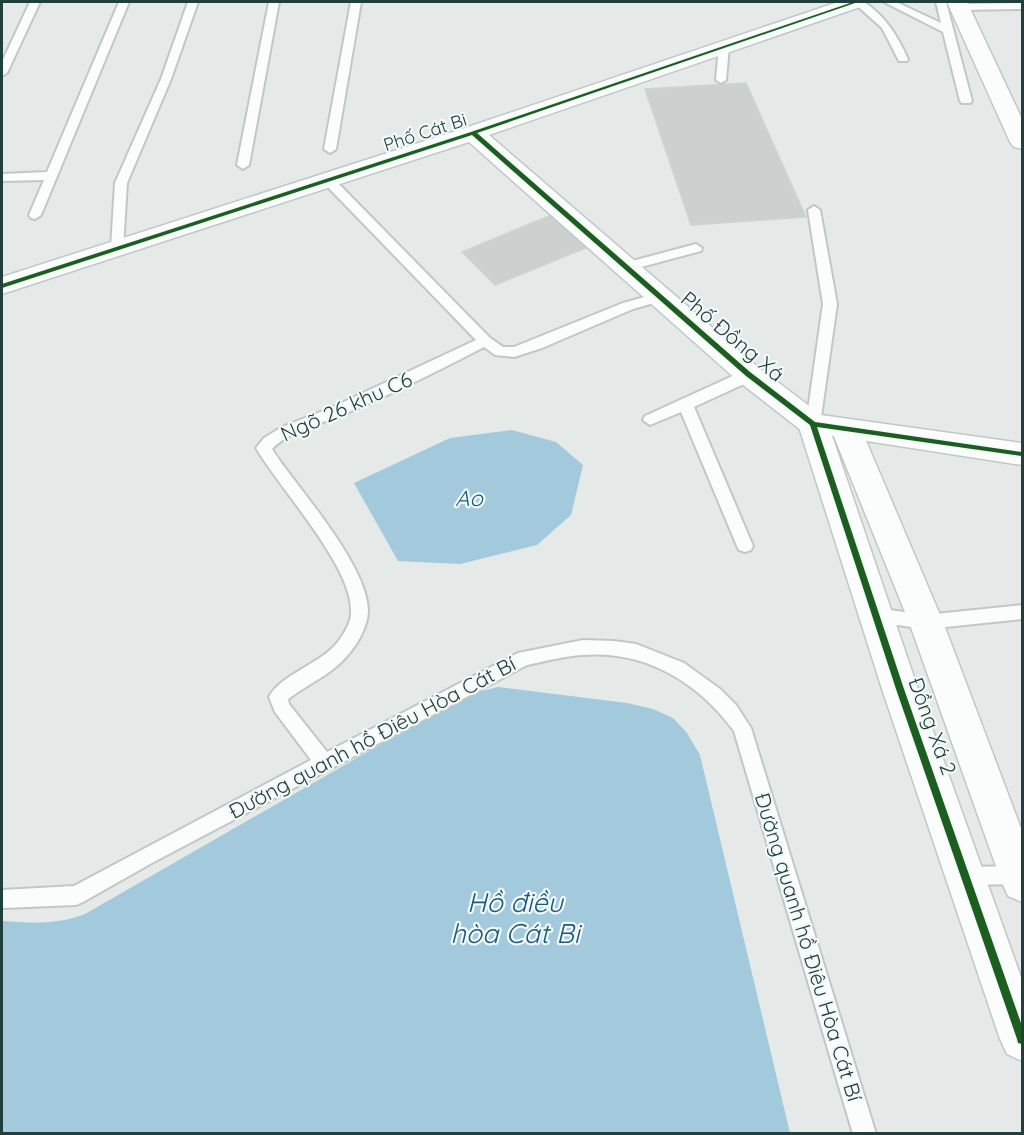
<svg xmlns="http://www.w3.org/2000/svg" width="1024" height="1135" font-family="Quicksand,sans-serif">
  <rect width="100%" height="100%" fill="#e5eae9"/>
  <path fill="#a2c9dc" d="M 512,430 L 556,442 L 583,465 L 571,515 L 537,545 L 460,564 L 398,561 L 354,483 L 450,438 Z
    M 498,687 L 627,703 L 653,709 L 673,718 L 687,733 L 700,755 L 790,1133 L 2,1133 L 2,921 C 31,923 57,925 85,914 L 456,701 L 471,694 Z"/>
  <path fill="#ccd1d0" stroke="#cdd3d2" stroke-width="1.5" d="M 746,83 L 806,217 L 691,225 L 645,89 Z
    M 551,215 L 588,247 L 495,285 L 462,252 Z"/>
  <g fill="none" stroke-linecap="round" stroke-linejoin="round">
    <g stroke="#c2c7c6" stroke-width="4">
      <path id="lane" d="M 30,2 L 40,2 L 7,73 L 2,76 L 2,62 Z
        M 119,2 L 129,2 L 41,215 L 35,219 L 31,218 L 29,215 L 44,180 L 2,181 L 2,174 L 47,172 Z
        M 188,2 L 198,2 L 171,79 L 127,183 L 123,248 L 122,251 L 112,251 L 111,248 L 115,183 L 161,79 Z
        M 269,2 L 279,2 L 249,165 L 243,169 L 237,165 Z
        M 351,2 L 361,2 L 336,149 L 330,153 L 324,149 Z
        M 853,2 L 864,2 C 886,17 897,35 908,59 L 907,61 L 899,61 L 882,28 Z
        M 884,2 L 896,2 L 941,23 L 936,2 L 946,2 L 972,101 L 970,103 L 962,103 L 960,101 L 943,32 Z
        M 1022,3 L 1022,9 L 960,10 L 955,7 L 960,4 Z
        M 724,43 L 729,46 L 726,80 L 721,83 L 716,80 L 719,46 Z
        M 327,175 L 331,176 L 490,338 L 503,347 L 514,347 L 623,303 L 659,293 L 666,297 L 664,300 L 633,309 L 542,348 L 514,357 L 495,355 L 484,347 C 438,371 390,395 342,415 C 319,425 290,430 272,449 L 280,461 C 305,496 368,568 368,611 C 368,626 357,645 347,656 C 332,674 310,683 291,697 L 288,699 L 289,704 L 327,752 L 518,653 L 583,640 L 614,641 L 636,644 L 684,663 L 720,689 L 736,705 L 751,728 L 876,1134 L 853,1134 L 734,731 C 698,682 645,650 583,655 C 564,656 546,661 527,665 L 150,864 L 83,902 L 76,905 L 2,908 L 2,890 L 74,886 L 311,760 L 275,712 L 269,697 C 280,675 320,664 337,643 C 344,634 352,622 351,610 C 351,565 280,489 256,448 L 264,438 L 282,427 L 333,407 L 476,340 L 323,182 L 323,176 Z
        M 814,206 L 820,210 L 837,304 L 820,424 L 813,429 L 806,424 L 823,304 L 808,210 Z
        M 696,244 L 702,248 L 701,251 L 626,271 L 619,267 L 621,264 Z
        M 748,369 L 755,374 L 746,383 L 694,407 L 753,546 L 751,550 L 745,552 L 739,550 L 737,546 L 681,412 L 650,425 L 643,420 L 645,416 Z
        M 1022,605 L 1022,619 L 926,629 L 875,622 L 869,620 L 866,615 L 869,610 L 875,608 L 926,615 Z
        M 1022,866 L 1022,884 L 967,885 L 960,883 L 957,876 L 960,869 L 967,867 Z"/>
    </g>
    <g stroke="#c2c7c6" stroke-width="3">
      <path id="street" d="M 813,414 L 824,417 L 828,424 L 918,689 L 1022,980 L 1022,1061 L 1007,1054 L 1000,1039 L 882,689 L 798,424 L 802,417 Z
        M 846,419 L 857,422 L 861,429 L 943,622 L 1022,831 L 1022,902 L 1008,896 L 1002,883 L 909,622 L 831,429 L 835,422 Z"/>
    </g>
    <g stroke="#c0c8c6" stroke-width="3">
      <path id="secondary" d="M 838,2 L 866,2 L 863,6 L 489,135 L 758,367 L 821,415 L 1022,443 L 1022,465 L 802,431 L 738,381 L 469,142 L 2,294 L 2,277 L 465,128 Z
        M 947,2 L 967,2 L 1022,119 L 1022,149 L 1014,147 L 1010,142 Z"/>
    </g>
    <use href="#lane" fill="#fbfcfc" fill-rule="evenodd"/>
    <use href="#street" fill="#fbfcfc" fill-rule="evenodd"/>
    <use href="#secondary" fill="#fbfcfc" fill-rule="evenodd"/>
    <g stroke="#f3f9f7" stroke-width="3">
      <path id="cycleway" d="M 853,2 L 858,2 L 477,133 L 750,372 L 815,422 L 1022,452 L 1022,456 L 817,427 L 904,689 L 1022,1026 L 1022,1044 L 1018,1043 L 1017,1039 L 896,689 L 810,425 L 746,376 L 472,135 L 2,288 L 2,284 L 471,132 Z"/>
    </g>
    <use href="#cycleway" fill="#1b5e20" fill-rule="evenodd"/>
  </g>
  <g text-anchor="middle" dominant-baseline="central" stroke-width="4.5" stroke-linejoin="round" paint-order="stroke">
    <g font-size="18" fill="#213f3d" stroke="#f3f9f7">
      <text transform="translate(425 132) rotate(-18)">Phố Cát Bi</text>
    </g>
    <g font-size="21" fill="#213f3d" stroke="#f3f9f7">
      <text transform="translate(733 336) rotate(40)">Phố Đồng Xá</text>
      <text transform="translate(346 406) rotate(-24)">Ngõ 26 khu C6</text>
      <text transform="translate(933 726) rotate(70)">Đồng Xá 2</text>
      <text transform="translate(372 737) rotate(-28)">Đường quanh hồ Điêu Hòa Cát Bí</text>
      <text transform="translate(809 947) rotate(73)">Đường quanh hồ Điêu Hòa Cát Bí</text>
    </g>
    <g font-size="22" font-style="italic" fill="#175b7f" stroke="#f3f9f7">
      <text x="469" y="498">Ao</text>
    </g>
    <g font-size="27" font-style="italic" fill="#175b7f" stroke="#f3f9f7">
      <text x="515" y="902">Hồ điều<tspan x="515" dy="31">hòa Cát Bi</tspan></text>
    </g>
  </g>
  <rect width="1024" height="1135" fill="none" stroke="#213f3d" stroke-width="6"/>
</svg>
